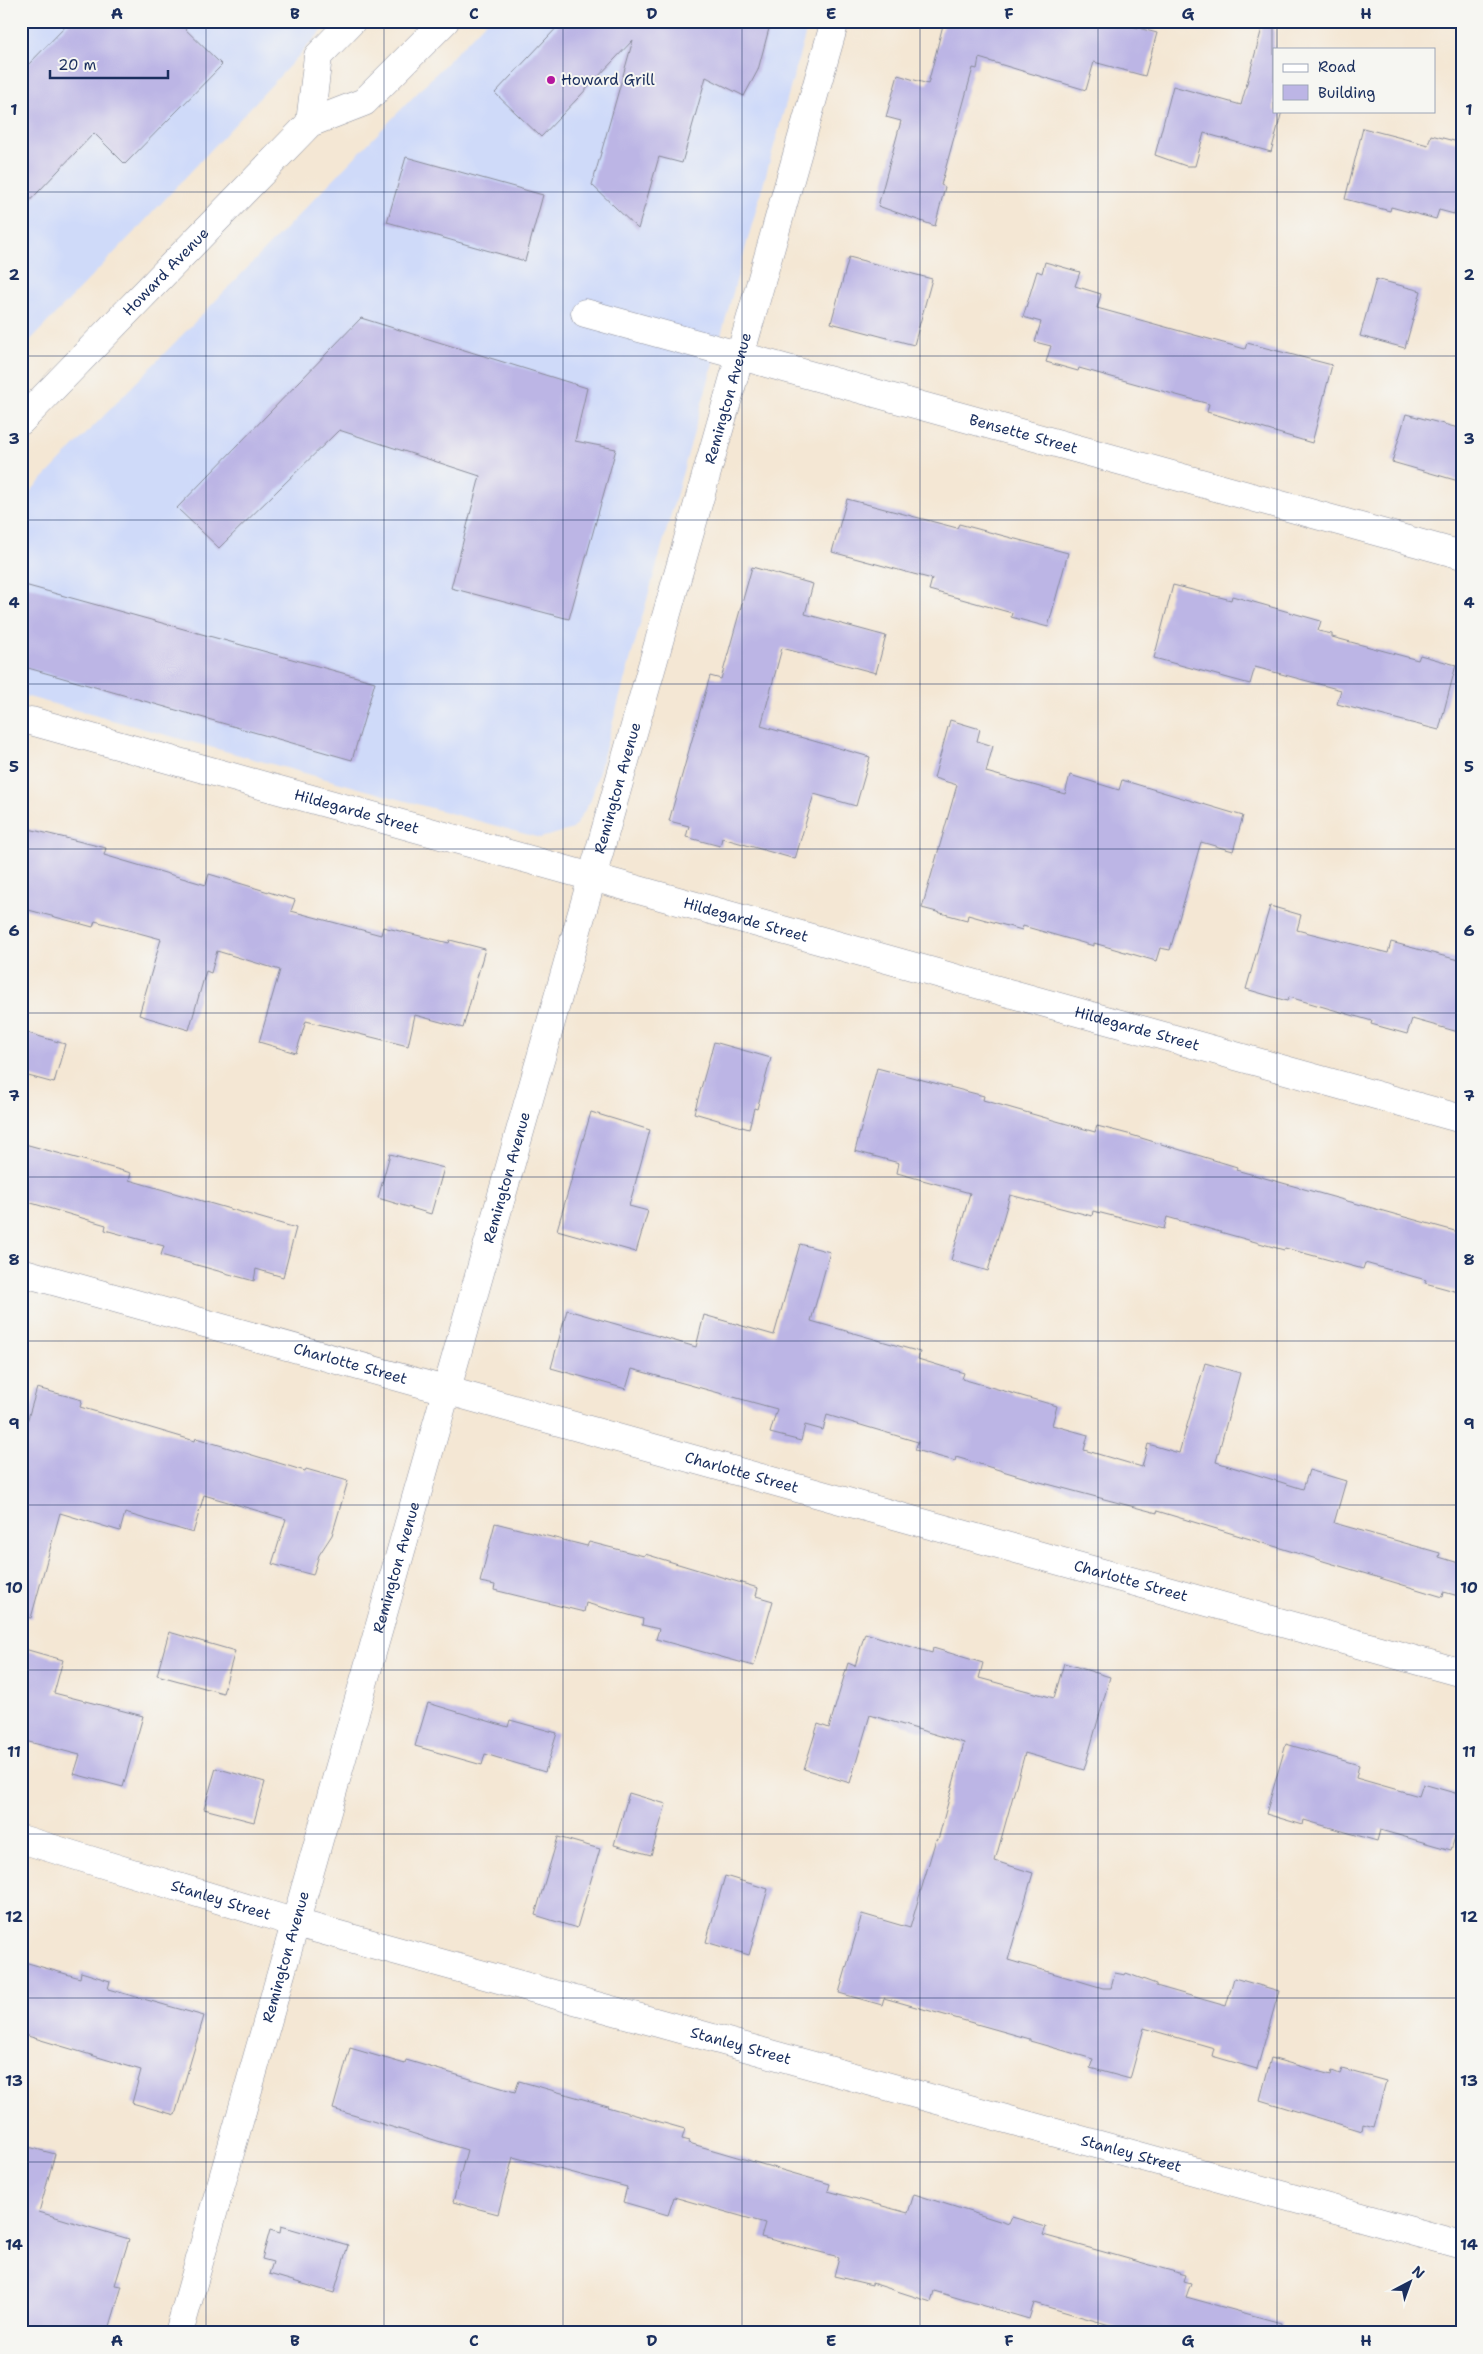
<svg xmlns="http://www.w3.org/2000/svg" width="1483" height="2354" font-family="'Shantell Sans',sans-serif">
  <rect width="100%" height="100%" fill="#f6f6f2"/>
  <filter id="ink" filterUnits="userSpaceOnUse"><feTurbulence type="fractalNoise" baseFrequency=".02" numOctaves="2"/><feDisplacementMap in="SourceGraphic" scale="10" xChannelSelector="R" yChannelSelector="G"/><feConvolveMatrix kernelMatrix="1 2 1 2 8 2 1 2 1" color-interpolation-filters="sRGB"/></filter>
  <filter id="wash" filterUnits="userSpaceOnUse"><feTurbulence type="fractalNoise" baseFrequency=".0096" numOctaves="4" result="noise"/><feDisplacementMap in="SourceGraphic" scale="20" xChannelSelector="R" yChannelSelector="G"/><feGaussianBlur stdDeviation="1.12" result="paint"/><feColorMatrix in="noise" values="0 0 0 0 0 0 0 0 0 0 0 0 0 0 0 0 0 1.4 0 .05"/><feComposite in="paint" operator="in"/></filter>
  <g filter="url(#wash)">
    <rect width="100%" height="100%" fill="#f4e7d4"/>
    <path fill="#cfdaf9" d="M 21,21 L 331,21 L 141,225 L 21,350 Z
      M 487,21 L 809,21 L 591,800 L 573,829 L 540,838 L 21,695 L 21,501 Z"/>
    <g id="blocks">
      <path fill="#bcb5e5" d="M 71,21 L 177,21 L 222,65 L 125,164 L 94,133 L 21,210 L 21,72 Z
        M 563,21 L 771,21 L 758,70 L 744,96 L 706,77 L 682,163 L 659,157 L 638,229 L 592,185 L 633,40 L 541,137 L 495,93 Z
        M 944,21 L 1113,21 L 1157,33 L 1145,76 L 1094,62 L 1086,90 L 979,58 L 977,69 L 973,68 L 941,185 L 945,187 L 935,226 L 878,206 L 901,121 L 886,117 L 898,75 L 928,84 Z
        M 1264,21 L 1274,21 L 1274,111 L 1282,111 L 1271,152 L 1204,133 L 1195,166 L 1186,166 L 1155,155 L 1173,86 L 1241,105 Z
        M 1363,128 L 1428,145 L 1431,135 L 1462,143 L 1462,184 L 1454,214 L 1439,210 L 1436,219 L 1391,207 L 1390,211 L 1345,199 Z
        M 406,157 L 543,195 L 525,261 L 387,222 Z
        M 849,257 L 932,279 L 914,345 L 831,323 Z
        M 1045,262 L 1080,272 L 1075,286 L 1101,294 L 1097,308 L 1245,349 L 1247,343 L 1332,365 L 1312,443 L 1207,412 L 1209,404 L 1079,368 L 1078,371 L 1046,362 L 1051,346 L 1035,342 L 1041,322 L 1023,317 L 1037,271 L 1042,273 Z
        M 1376,279 L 1421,291 L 1405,348 L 1360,336 Z
        M 361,318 L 587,388 L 575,441 L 616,449 L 569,619 L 451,588 L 480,476 L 339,430 L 219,548 L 177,508 Z
        M 1406,414 L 1462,429 L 1462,482 L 1392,462 Z
        M 847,499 L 957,528 L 959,524 L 1068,553 L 1048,627 L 1011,617 L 1012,613 L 929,590 L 932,579 L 832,552 Z
        M 752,567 L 813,584 L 805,614 L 886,636 L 876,673 L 782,648 L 761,726 L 870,757 L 856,806 L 814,794 L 795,859 L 722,838 L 720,846 L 686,837 L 689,826 L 669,821 L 710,676 L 721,679 Z
        M 21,584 L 375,682 L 352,760 L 21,666 Z
        M 1173,585 L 1231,600 L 1232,596 L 1321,621 L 1318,631 L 1332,634 L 1332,637 L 1418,660 L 1420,655 L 1456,665 L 1439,730 L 1337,704 L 1341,690 L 1255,667 L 1250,684 L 1154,658 Z
        M 950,720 L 980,729 L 977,741 L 993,746 L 986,772 L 1065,794 L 1070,775 L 1119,790 L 1122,780 L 1243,816 L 1233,851 L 1201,842 L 1170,950 L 1160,948 L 1156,961 L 1094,943 L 1094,946 L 1023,926 L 1022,930 L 968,915 L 967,920 L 922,908 L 957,785 L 934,778 Z
        M 21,827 L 106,848 L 104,855 L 206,885 L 209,874 L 295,900 L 291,911 L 381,935 L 383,927 L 449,943 L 450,940 L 485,949 L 463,1028 L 415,1015 L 408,1046 L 306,1021 L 296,1053 L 259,1042 L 280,970 L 217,951 L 211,973 L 206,971 L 189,1030 L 139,1015 L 161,939 L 95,921 L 93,927 L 21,908 Z
        M 1270,906 L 1301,915 L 1297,930 L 1388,953 L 1391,942 L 1462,961 L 1462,1033 L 1412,1019 L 1407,1034 L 1371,1024 L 1372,1021 L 1289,997 L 1287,1001 L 1246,989 Z
        M 21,1031 L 65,1044 L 54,1083 L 21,1074 Z
        M 714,1042 L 771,1058 L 757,1109 L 754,1108 L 749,1129 L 694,1113 Z
        M 877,1068 L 984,1096 L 983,1100 L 1095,1132 L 1097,1126 L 1128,1134 L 1237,1167 L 1236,1170 L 1462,1233 L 1462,1293 L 1425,1283 L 1426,1280 L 1365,1263 L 1363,1269 L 1285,1248 L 1284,1250 L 1167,1217 L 1164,1229 L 1093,1211 L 1092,1216 L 1010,1195 L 988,1271 L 951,1260 L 970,1193 L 897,1173 L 899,1163 L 855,1151 Z
        M 591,1112 L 650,1130 L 629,1206 L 648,1211 L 636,1252 L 557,1230 Z
        M 21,1143 L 131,1173 L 129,1180 L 296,1228 L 283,1277 L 256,1269 L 254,1281 L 161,1255 L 164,1246 L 105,1230 L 106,1225 L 21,1200 Z
        M 390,1154 L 444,1168 L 431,1214 L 378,1198 Z
        M 800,1244 L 830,1252 L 811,1321 L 920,1352 L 918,1359 L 964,1373 L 962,1379 L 1057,1406 L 1052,1425 L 1088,1435 L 1084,1450 L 1142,1467 L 1148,1444 L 1179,1453 L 1205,1363 L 1240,1373 L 1216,1462 L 1303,1489 L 1309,1470 L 1346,1481 L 1334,1523 L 1440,1553 L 1439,1557 L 1462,1564 L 1462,1597 L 1444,1592 L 1443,1597 L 1157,1511 L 1157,1513 L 1036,1481 L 956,1457 L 955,1461 L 915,1450 L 918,1442 L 827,1415 L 823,1430 L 805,1425 L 801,1441 L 770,1433 L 777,1409 L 632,1369 L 626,1389 L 551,1368 L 567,1310 L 696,1347 L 704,1315 L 774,1335 Z
        M 37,1388 L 82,1400 L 80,1407 L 195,1441 L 196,1438 L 305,1471 L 306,1469 L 348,1481 L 332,1535 L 319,1555 L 313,1575 L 272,1564 L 286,1519 L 204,1495 L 193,1533 L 125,1513 L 120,1531 L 60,1513 L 31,1618 L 21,1616 L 21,1442 Z
        M 495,1523 L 587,1546 L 589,1542 L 644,1556 L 645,1554 L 758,1588 L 756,1596 L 773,1601 L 754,1666 L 656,1639 L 659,1629 L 642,1625 L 643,1619 L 586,1603 L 584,1612 L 494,1590 L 495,1585 L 480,1582 Z
        M 169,1632 L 235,1651 L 223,1693 L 157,1675 Z
        M 865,1633 L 932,1653 L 933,1648 L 983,1663 L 979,1678 L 1054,1698 L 1064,1663 L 1110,1677 L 1084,1770 L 1025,1753 L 995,1861 L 1033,1873 L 1008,1960 L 1103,1988 L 1111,1988 L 1115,1973 L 1125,1975 L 1126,1973 L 1156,1984 L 1156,1986 L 1226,2006 L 1234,1978 L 1279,1991 L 1257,2069 L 1212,2056 L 1214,2048 L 1144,2028 L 1130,2079 L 1090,2068 L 1093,2059 L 1030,2041 L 1030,2039 L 884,1998 L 882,2005 L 839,1993 L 862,1914 L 910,1928 L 936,1839 L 938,1840 L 964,1743 L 870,1715 L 850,1783 L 804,1769 L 818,1724 L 829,1728 L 848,1663 L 855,1666 Z
        M 21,1648 L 63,1660 L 54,1693 L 143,1716 L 123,1787 L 74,1774 L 80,1755 L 21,1740 Z
        M 428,1703 L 508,1727 L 510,1720 L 557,1733 L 545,1772 L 485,1754 L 482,1765 L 415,1746 Z
        M 1286,1744 L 1359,1765 L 1356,1778 L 1419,1796 L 1423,1784 L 1462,1795 L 1462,1814 L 1451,1850 L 1380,1830 L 1377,1841 L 1304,1820 L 1303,1825 L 1266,1814 Z
        M 216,1768 L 265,1782 L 254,1822 L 204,1809 Z
        M 629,1793 L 666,1804 L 651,1855 L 614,1845 Z
        M 558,1837 L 600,1849 L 577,1928 L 535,1915 Z
        M 725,1876 L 768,1889 L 749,1955 L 706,1942 Z
        M 21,1961 L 80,1978 L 81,1972 L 110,1981 L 108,1989 L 204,2016 L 175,2115 L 132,2103 L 141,2070 L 21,2034 Z
        M 350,2048 L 405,2064 L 406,2060 L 515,2092 L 519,2081 L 608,2106 L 607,2107 L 685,2129 L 682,2139 L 690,2141 L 689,2143 L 830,2184 L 828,2191 L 908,2213 L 914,2194 L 1009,2224 L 1012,2217 L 1046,2227 L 1043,2235 L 1186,2275 L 1184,2281 L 1191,2283 L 1186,2297 L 1281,2323 L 1280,2333 L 1137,2333 L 1034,2303 L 1029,2319 L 934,2291 L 931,2302 L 872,2283 L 872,2285 L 834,2276 L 839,2257 L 761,2237 L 765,2223 L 674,2197 L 668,2215 L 623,2202 L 627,2187 L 513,2157 L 498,2214 L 453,2202 L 467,2150 L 333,2109 Z
        M 1271,2058 L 1331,2075 L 1332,2071 L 1340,2074 L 1342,2069 L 1386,2081 L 1374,2127 L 1363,2124 L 1362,2131 L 1260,2100 Z
        M 21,2145 L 55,2154 L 39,2212 L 129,2239 L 115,2285 L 122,2286 L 108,2333 L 21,2333 Z
        M 281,2226 L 348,2245 L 334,2293 L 269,2274 L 273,2262 L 262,2259 L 270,2230 L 280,2233 Z"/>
    </g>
  </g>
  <g filter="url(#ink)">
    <use href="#blocks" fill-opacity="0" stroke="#888b99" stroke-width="1"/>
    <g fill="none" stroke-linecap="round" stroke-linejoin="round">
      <g stroke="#888b99" stroke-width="29">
        <g id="minor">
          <path id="s1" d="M 585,313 L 1462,555"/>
          <path id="s2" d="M 31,721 L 1462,1119"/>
          <path id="s3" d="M 21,1272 L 1462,1673"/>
          <path id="s4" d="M 21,1839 L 296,1923 L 1462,2245"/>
          <path id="s5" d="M 179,2333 L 835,21"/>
        </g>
      </g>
      <g stroke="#888b99" stroke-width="29">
        <g id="major">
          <path d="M 310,123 L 318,56 L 352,21"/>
          <path id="s6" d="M 21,421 L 310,123 L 364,102 L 445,21"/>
        </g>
      </g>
      <use href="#minor" stroke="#fff" stroke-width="28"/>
      <use href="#major" stroke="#fff" stroke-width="28"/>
    </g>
  </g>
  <path fill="none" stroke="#1b2f5e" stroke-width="1" stroke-opacity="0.55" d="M 206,21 L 206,2333M 384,21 L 384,2333M 563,21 L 563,2333M 742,21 L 742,2333M 920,21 L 920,2333M 1098,21 L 1098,2333M 1277,21 L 1277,49M 1277,111 L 1277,2333M 21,192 L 1462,192M 21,356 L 1462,356M 21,520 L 1462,520M 21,684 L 1462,684M 21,849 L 1462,849M 21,1013 L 1462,1013M 21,1177 L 1462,1177M 21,1341 L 1462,1341M 21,1505 L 1462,1505M 21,1670 L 1462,1670M 21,1834 L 1462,1834M 21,1998 L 1462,1998M 21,2162 L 1462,2162"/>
  <circle fill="#b5179e" stroke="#f6f6f2" stroke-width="2" cx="551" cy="80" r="5"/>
  <g text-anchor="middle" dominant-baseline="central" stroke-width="4" stroke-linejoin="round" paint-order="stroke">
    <g font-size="15" fill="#1b2f5e" stroke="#f6f6f2" text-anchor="start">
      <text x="561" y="80">Howard Grill</text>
    </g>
    <g font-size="15" fill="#1b2f5e" stroke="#f6f6f2">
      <text stroke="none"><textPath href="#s6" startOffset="208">Howard Avenue</textPath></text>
      <text stroke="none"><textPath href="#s5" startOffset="2011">Remington Avenue</textPath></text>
      <text stroke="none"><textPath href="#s1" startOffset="455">Bensette Street</textPath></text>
      <text stroke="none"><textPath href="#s5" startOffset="1606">Remington Avenue</textPath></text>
      <text stroke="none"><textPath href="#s2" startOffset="338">Hildegarde Street</textPath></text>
      <text stroke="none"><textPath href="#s2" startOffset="742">Hildegarde Street</textPath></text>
      <text stroke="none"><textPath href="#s2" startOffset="1148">Hildegarde Street</textPath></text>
      <text stroke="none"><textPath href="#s5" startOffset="1201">Remington Avenue</textPath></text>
      <text stroke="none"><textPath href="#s3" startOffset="342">Charlotte Street</textPath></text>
      <text stroke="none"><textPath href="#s3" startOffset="748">Charlotte Street</textPath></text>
      <text stroke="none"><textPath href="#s5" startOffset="796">Remington Avenue</textPath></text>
      <text stroke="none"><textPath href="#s3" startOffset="1152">Charlotte Street</textPath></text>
      <text stroke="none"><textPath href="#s4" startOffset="209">Stanley Street</textPath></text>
      <text stroke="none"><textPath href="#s5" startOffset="391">Remington Avenue</textPath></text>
      <text stroke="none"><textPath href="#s4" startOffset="749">Stanley Street</textPath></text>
      <text stroke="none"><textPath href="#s4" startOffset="1154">Stanley Street</textPath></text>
    </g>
  </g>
  <rect width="1483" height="2354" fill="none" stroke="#f6f6f2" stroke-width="55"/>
  <rect x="1273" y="48" width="162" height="65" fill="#f6f6f2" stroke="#9ea6b7"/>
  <rect x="1283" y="64" width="25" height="8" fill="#ffffff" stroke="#9ea6b7"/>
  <text x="1318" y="72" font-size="15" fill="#1b2f5e">Road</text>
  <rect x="1283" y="85" width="25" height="15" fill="#bcb5e5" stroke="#9ea6b7"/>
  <text x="1318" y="98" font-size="15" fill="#1b2f5e">Building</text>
  <g transform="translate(1410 2282) rotate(41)" stroke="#f6f6f2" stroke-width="4" paint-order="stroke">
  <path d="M0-4L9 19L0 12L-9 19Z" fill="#1b2f5e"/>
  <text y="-8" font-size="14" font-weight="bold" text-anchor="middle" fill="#1b2f5e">N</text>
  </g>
  <path d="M50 70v8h118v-8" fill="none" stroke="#1b2f5e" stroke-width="2.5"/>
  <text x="58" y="70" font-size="15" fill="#1b2f5e" stroke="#f6f6f2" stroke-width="4" paint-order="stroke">20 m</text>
  <rect x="28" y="28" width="1428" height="2298" fill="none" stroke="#1b2f5e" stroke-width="2"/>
  <g font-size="16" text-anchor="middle" font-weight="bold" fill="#1b2f5e">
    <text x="117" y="19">A</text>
    <text x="295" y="19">B</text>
    <text x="474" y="19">C</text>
    <text x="652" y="19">D</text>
    <text x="831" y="19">E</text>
    <text x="1009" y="19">F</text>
    <text x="1188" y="19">G</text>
    <text x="1366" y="19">H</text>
    <text x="14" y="115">1</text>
    <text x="1469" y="115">1</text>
    <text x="14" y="280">2</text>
    <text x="1469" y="280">2</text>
    <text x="14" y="444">3</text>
    <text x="1469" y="444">3</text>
    <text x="14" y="608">4</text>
    <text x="1469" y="608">4</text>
    <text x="14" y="772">5</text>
    <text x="1469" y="772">5</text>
    <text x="14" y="936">6</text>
    <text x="1469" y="936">6</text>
    <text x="14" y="1101">7</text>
    <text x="1469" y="1101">7</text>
    <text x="14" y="1265">8</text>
    <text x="1469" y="1265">8</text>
    <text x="14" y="1429">9</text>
    <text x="1469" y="1429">9</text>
    <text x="14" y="1593">10</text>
    <text x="1469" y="1593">10</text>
    <text x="14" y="1757">11</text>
    <text x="1469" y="1757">11</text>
    <text x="14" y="1922">12</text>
    <text x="1469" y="1922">12</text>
    <text x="14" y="2086">13</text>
    <text x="1469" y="2086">13</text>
    <text x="14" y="2250">14</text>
    <text x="1469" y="2250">14</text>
    <text x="117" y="2346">A</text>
    <text x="295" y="2346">B</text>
    <text x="474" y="2346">C</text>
    <text x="652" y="2346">D</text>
    <text x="831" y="2346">E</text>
    <text x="1009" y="2346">F</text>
    <text x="1188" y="2346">G</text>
    <text x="1366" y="2346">H</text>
  </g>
</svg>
